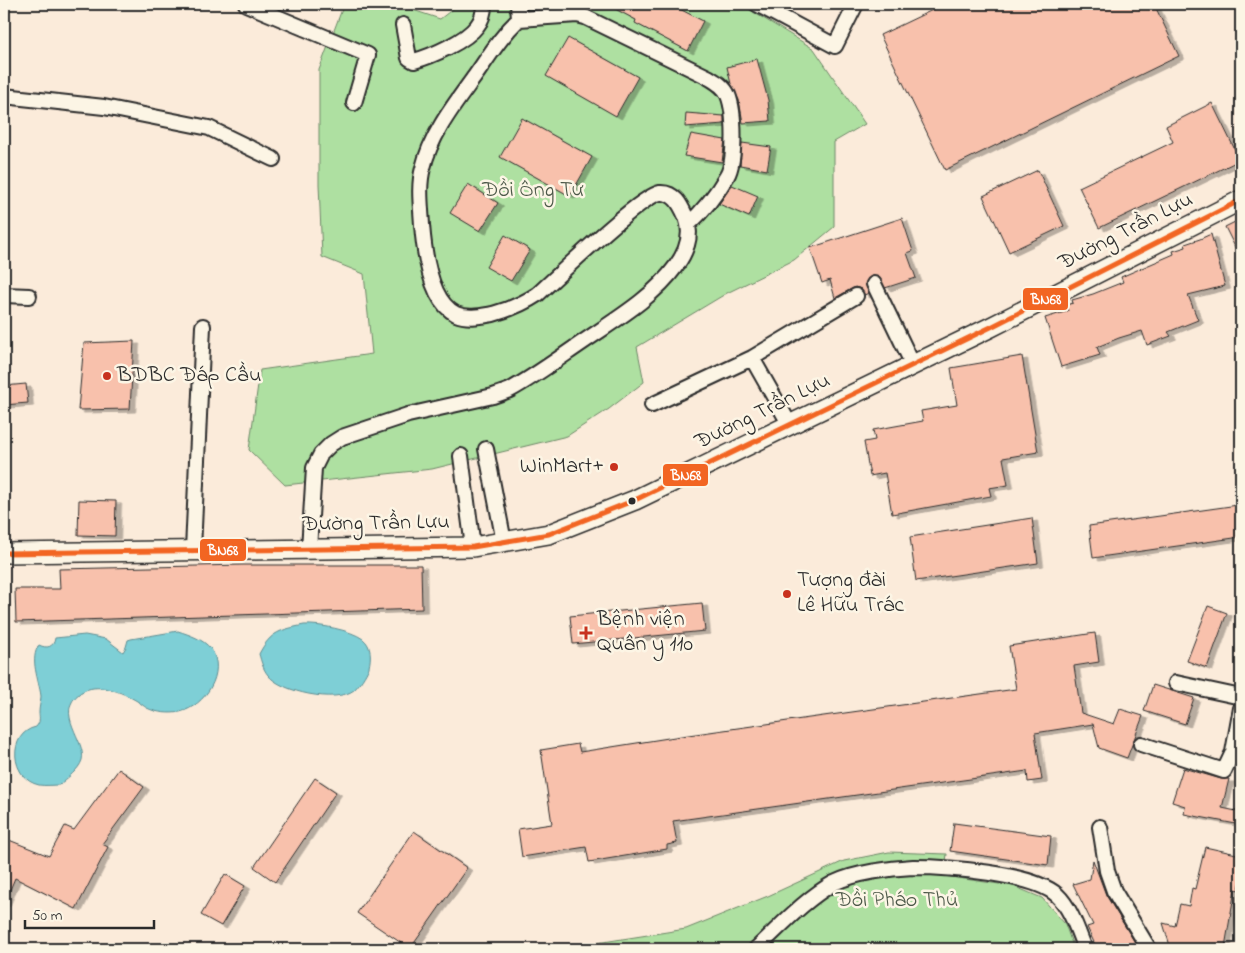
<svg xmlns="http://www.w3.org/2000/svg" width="1245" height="953" font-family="'Indie Flower',sans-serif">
  <defs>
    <filter id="shadow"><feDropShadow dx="5.5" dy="3" stdDeviation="0" flood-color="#0004"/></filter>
  </defs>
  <rect width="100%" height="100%" fill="#fbebda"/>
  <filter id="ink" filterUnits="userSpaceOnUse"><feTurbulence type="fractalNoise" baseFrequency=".02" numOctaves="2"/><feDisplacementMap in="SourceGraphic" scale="10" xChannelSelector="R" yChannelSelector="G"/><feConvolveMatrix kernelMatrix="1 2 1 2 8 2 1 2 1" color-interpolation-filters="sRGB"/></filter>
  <g filter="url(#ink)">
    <path fill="#aee0a1" stroke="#6c8666" d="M 344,4 L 395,4 L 440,19 L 459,4 L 740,4 L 814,49 L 865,124 L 834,142 L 834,227 L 794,260 L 727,293 L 637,347 L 644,382 L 609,409 L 567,436 L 432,469 L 285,485 L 249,450 L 260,370 L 372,354 L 364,274 L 322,257 L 319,184 L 319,70 Z
      M 889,852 L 947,854 L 944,876 L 1013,886 L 1042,898 L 1065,924 L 1074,949 L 582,949 L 584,945 L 686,929 L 768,896 L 844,861 Z"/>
    <path fill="#7ecfd6" stroke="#5d8d92" d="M 304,625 C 319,624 351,630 363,639 C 372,646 371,658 369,667 C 366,675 359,685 354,690 C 336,704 281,692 268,675 C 263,669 261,661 259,654 C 271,631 281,630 304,625 Z
      M 178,631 C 190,635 203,639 211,649 C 227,672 205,706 180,712 C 170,714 157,713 147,708 C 143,706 141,703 137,701 C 122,692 97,681 80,693 C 53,713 87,741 82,760 C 79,770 67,778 59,785 C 53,785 45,786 39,785 C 10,779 7,733 36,727 C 41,721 39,719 39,712 C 39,707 41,701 41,696 C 39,680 29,659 39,645 C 47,649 54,647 55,638 L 85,635 L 106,639 L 123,652 L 126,647 L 128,640 L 131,639 Z"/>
    <path fill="#f8c1ac" stroke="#2b2b2b" filter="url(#shadow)" d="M 606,4 L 670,4 L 703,21 L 688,51 L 635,23 L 636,20 Z
      M 945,4 L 1154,4 L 1179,56 L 945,170 L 880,35 Z
      M 568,38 L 638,77 L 616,116 L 546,76 Z
      M 757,59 L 768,100 L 770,121 L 743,123 L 739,100 L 731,84 L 727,67 Z
      M 1212,103 L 1240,160 L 1099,228 L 1079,187 L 1173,142 L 1166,126 Z
      M 686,113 L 724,116 L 724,124 L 685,127 Z
      M 522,118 L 592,157 L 570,196 L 500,157 Z
      M 691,134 L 725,140 L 722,162 L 684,156 Z
      M 742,143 L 771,147 L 767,170 L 740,165 Z
      M 1038,170 L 1064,226 L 1009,252 L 983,196 Z
      M 468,184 L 498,203 L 480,231 L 450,213 Z
      M 732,185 L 758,196 L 749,217 L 719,204 Z
      M 902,218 L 913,251 L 907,253 L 916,278 L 885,288 L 879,277 L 871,276 L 865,283 L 869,293 L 864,295 L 861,289 L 855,287 L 835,298 L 830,280 L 822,283 L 810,248 Z
      M 1241,219 L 1241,259 L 1225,227 Z
      M 1211,234 L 1225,286 L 1188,295 L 1198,320 L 1168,332 L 1171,336 L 1147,345 L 1142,331 L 1119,338 L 1097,347 L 1100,355 L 1061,367 L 1045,318 L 1068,311 L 1066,305 L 1073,303 L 1072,300 L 1093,294 L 1123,282 L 1121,277 L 1174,254 L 1173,251 L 1186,247 L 1185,244 L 1200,239 Z
      M 505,235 L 530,250 L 511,281 L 486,267 Z
      M 134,341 L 130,409 L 78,410 L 84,343 Z
      M 1022,356 L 1038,452 L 1003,458 L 1008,485 L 989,488 L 991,496 L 892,514 L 885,473 L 870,476 L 864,442 L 875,440 L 873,430 L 923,421 L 921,411 L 957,405 L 951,368 Z
      M 26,384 L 28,403 L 4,405 L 4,386 Z
      M 79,500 L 116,501 L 115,536 L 78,535 Z
      M 1238,505 L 1241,537 L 1093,558 L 1089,526 Z
      M 1032,518 L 1038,563 L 916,581 L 910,537 Z
      M 243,565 L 421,565 L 422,609 L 16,622 L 15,589 L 60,589 L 59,569 Z
      M 702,603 L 705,631 L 573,644 L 570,616 Z
      M 1208,606 L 1227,613 L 1207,668 L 1187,661 Z
      M 1095,633 L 1099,662 L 1074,666 L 1081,713 L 1114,724 L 1120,709 L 1143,716 L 1127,758 L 1099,748 L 1093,724 L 1035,733 L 1042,780 L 1028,782 L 1027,771 L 673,821 L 677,843 L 667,845 L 667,849 L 589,862 L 586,847 L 522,857 L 518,829 L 552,824 L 541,750 L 578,744 L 580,752 L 681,736 L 1016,689 L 1009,646 Z
      M 1153,685 L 1194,698 L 1185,724 L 1144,711 Z
      M 1183,768 L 1221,779 L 1229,779 L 1222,808 L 1241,812 L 1241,825 L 1184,814 L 1185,806 L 1172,802 Z
      M 119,769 L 144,787 L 102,844 L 108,847 L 76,909 L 15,878 L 4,904 L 4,838 L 49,856 L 65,826 L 74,830 Z
      M 315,778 L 336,792 L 275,882 L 254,867 Z
      M 954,823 L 1051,836 L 1048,865 L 950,851 Z
      M 414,831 L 467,868 L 410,949 L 357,913 Z
      M 1205,847 L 1241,855 L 1241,880 L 1239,890 L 1235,889 L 1225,947 L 1216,945 L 1216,949 L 1171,949 L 1163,923 L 1175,926 L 1180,904 L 1189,906 L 1192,888 L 1195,889 Z
      M 1093,860 L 1106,895 L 1139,949 L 1097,949 L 1087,927 L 1093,925 L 1073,884 L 1090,879 Z
      M 225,874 L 245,886 L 221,926 L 201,915 Z"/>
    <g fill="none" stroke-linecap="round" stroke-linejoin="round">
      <g stroke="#2b2b2b" stroke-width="18">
        <path id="street" d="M 246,4 L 368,55 L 354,103
          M 518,4 L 519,19
          M 757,4 L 835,46 L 856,4
          M 403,25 L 409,58 L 414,61 C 432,56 466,41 477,26 C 482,20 484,12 484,4
          M 4,96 L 104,107 L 209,128 L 273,159
          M 874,284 L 913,365
          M 4,295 L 29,296
          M 752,358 L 790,425
          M 652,405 L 752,358 L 856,296
          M 486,449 L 504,542
          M 461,456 L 473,547
          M 309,549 L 314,468 L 321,454 L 331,444 L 342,437 L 408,415 L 493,396 L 510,390 C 535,376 558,359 583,342 C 615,320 653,298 676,266 C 687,251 693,235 686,217 C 681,206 675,192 660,193 C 640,196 558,276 538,294 C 523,304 511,309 493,314 C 481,316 468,319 456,314 C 430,301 424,250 422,225 C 421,206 418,186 423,168 C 431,134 455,104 475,76 C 489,56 501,36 519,19 L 577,15 L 585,17 L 708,77 C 716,82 724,86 728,95 C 735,112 736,160 727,176 C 716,195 704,210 688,225
          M 193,550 L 203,326
          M 1176,683 L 1241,697
          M 1141,744 L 1224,771 L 1233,752 L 1241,753
          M 1233,752 L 1241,708
          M 1100,827 L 1107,871 L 1114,891 L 1149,949
          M 756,949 C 780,927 805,899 834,883 C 854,873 891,868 913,867 C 946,867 1033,873 1057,895 C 1071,908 1078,932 1085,949"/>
      </g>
      <g stroke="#2b2b2b" stroke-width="22">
        <path id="secondary" d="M 4,553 L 473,547 L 549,534 L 635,500 L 991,327 L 1241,200"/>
      </g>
      <use href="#street" stroke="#fcf5e5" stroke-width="14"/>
      <use href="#secondary" stroke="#fcf5e5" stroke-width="19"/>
      <g stroke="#fcf5e5" stroke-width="9">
        <path id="bus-1" d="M 4,553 L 473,547 L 549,534 L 635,500 L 991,327 L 1241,200"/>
      </g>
      <use href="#bus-1" stroke="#f26522" stroke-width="5"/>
    </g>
  </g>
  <g fill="#c8321e" stroke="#fcf5e5" stroke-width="2">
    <circle cx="107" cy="376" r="5"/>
    <circle cx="614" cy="467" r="5"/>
    <circle cx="787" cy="594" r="5"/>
    <path d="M583.5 625.5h5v5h5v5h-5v5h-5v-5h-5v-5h5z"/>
  </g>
  <circle fill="#2b2b2b" stroke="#fcf5e5" stroke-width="2" cx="632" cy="501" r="4.5"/>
  <g text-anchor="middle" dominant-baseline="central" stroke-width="5" stroke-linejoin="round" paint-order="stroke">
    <g font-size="22" fill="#4c5848" stroke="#fcf5e5">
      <text x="533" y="191">Đồi Ông Tư</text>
      <text x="897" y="901">Đồi Pháo Thủ</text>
    </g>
    <g font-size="22" fill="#2b2b2b" stroke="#fcf5e5">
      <text transform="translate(1126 232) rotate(-27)">Đường Trần Lựu</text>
      <text transform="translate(763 412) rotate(-26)">Đường Trần Lựu</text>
      <text transform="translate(376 524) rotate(-1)">Đường Trần Lựu</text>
    </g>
    <g font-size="22" fill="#2b2b2b" stroke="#fcf5e5" text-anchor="start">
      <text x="117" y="376">BDBC Đáp Cầu</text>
      <text x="604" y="467" text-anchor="end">WinMart+</text>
      <text x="797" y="581">Tượng đài<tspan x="797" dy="25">Lê Hữu Trác</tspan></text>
      <text x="597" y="620">Bệnh viện<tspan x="597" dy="25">Quân y 110</tspan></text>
    </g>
  </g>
  <g stroke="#fcf5e5" stroke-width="2">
    <rect x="1022" y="287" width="47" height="24" rx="5" fill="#f26522"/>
    <rect x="662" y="463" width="47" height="24" rx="5" fill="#f26522"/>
    <rect x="199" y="538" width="48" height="24" rx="5" fill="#f26522"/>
  </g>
  <g font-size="14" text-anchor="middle" font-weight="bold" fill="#fff">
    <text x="1046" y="304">BN68</text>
    <text x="686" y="480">BN68</text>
    <text x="223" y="555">BN68</text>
  </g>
  <rect width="1245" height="953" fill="none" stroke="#fcf5e5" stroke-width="20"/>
  <rect x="10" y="10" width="1225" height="933" fill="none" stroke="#2b2b2b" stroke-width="2" filter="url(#ink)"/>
  <path d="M25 920v8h129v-8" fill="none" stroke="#2b2b2b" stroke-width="2.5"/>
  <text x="32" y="920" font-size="15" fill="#2b2b2b" stroke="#fcf5e5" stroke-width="4" paint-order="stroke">50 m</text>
</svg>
